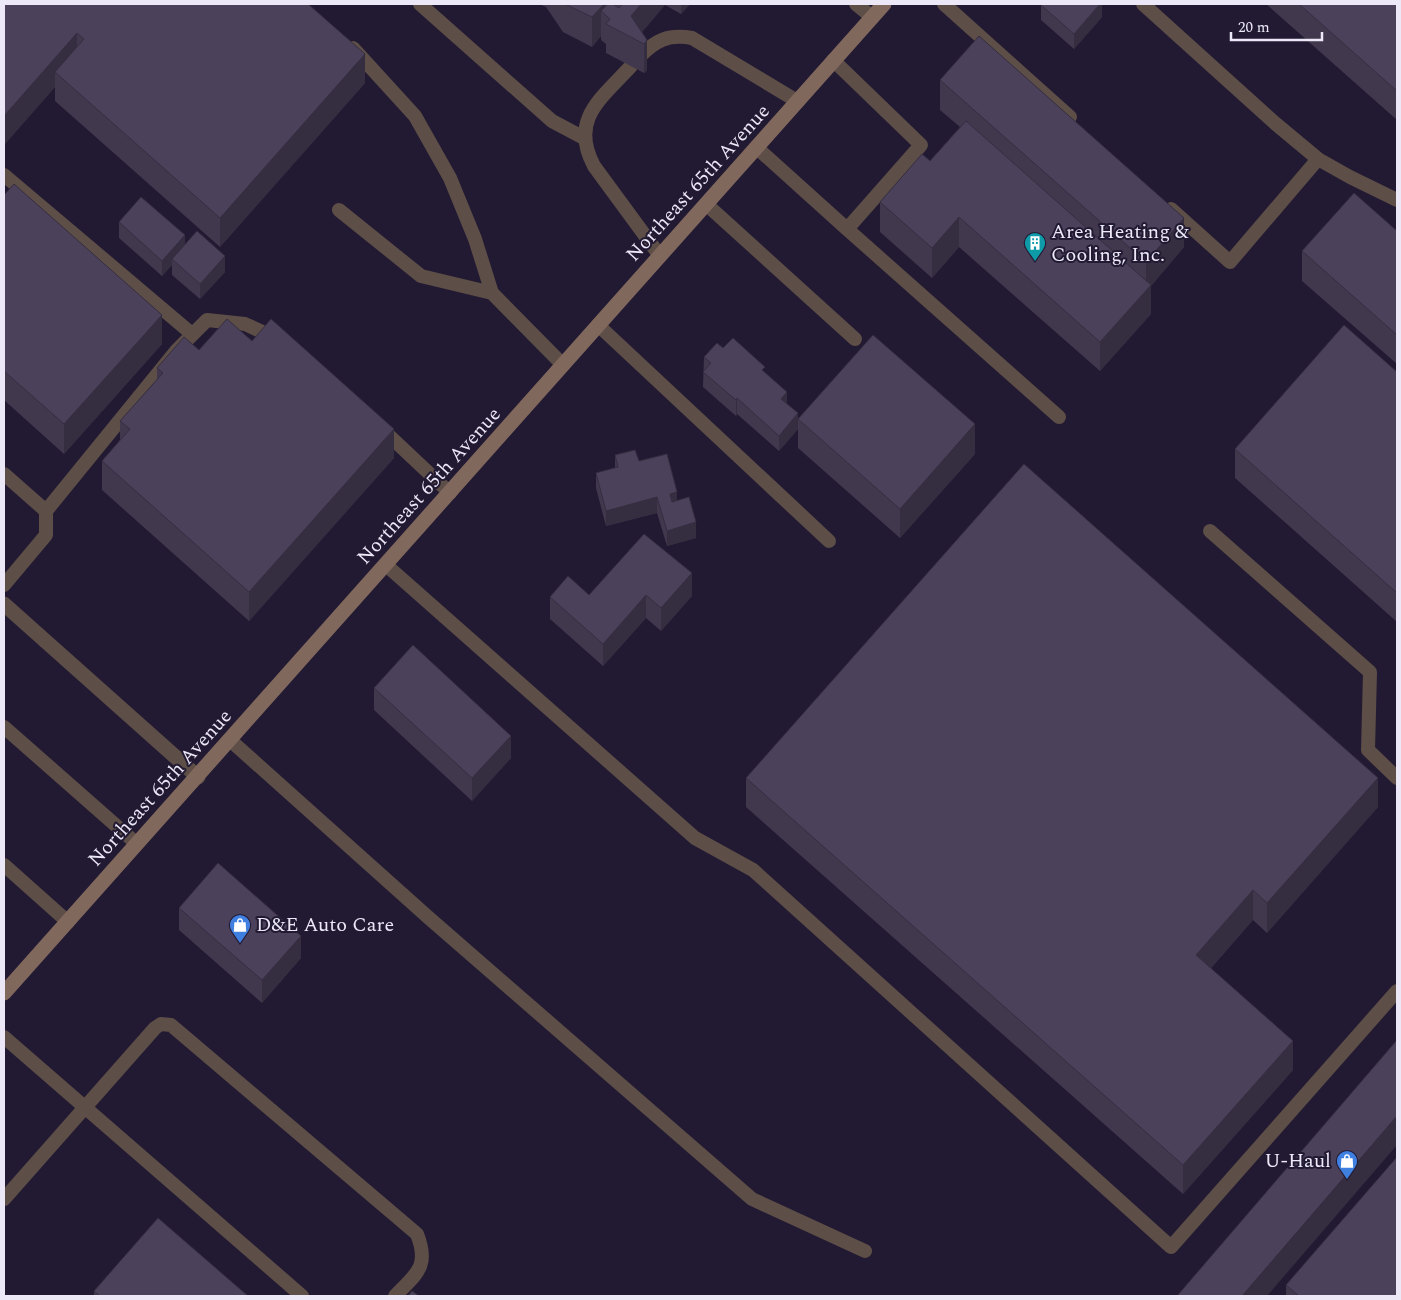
<svg xmlns="http://www.w3.org/2000/svg" width="1401" height="1300" font-family="Spectral,serif">
  <rect width="100%" height="100%" fill="#221a32"/>
  <g fill="none" stroke-linecap="round" stroke-linejoin="round">
    <path stroke="#5d4e47" stroke-width="14" d="M 420,4 L 552,121 L 584,138
      M 856,4 L 872,17
      M 944,4 L 1070,117
      M 1143,4 L 1276,124 L 1318,159 L 1350,177 L 1397,200
      M 353,48 L 415,116 L 450,178 L 475,239 L 492,293 L 563,365
      M 639,57 C 656,40 668,34 692,38 L 797,101
      M 631,66 C 602,98 569,119 594,166 L 660,256
      M 756,147 L 847,229 L 921,145 L 833,60
      M 4,175 L 192,334
      M 706,204 L 855,339
      M 1171,209 L 1230,262 L 1318,159
      M 339,210 L 421,276 L 492,293
      M 847,229 L 1059,417
      M 598,325 L 829,541
      M 381,428 L 450,493
      M 4,474 L 46,511 L 46,535 L 4,585
      M 46,511 L 177,350 L 207,320 L 245,324 L 278,339
      M 1210,531 L 1370,672 L 1368,750 L 1397,778
      M 386,565 L 695,838 L 753,870 L 1171,1247 L 1397,991
      M 4,727 L 137,844
      M 230,740 L 429,918 L 752,1199 L 865,1251
      M 4,865 L 68,922
      M 4,1037 L 302,1296
      M 4,1199 L 155,1028 L 161,1024 L 171,1025 L 417,1234 C 430,1267 416,1274 395,1296"/>
    <path stroke="#5d4e47" stroke-width="15" d="M 4,604 L 198,777"/>
    <path stroke="#81685d" stroke-width="15" d="M 4,993 L 884,4"/>
  </g>
  <path fill="#41384e" d="M 4,4 L 365,83 L 220,247 L 55,101 L 55,87 L 4,145 Z
    M 539,4 L 690,4 L 681,14 L 665,5 L 642,32 L 647,40 L 647,70 L 644,73 L 606,53 L 606,44 L 601,40 L 601,36 L 592,47 L 563,32 L 546,7 Z
    M 1102,4 L 1102,17 L 1074,49 L 1041,20 L 1041,5 Z
    M 1266,4 L 1397,4 L 1397,120 Z
    M 940,80 L 1184,247 L 1151,286 L 1151,314 L 1100,371 L 959,247 L 932,278 L 880,232 L 880,202 L 930,161 L 960,127 L 940,110 Z
    M 4,195 L 162,344 L 64,454 L 4,400 Z
    M 119,222 L 185,245 L 225,272 L 200,299 L 172,275 L 172,265 L 162,276 L 119,238 Z
    M 1397,231 L 1397,364 L 1302,281 L 1302,251 Z
    M 252,341 L 394,458 L 249,621 L 102,490 L 102,461 L 120,440 L 120,421 L 157,379 L 157,368 L 199,350 Z
    M 723,348 L 765,372 L 798,419 L 975,454 L 900,538 L 798,448 L 798,429 L 779,451 L 737,414 L 736,416 L 703,387 L 704,357 Z
    M 1397,372 L 1397,622 L 1235,478 L 1235,449 Z
    M 615,455 L 639,461 L 677,500 L 696,538 L 667,546 L 657,513 L 606,526 L 596,488 L 596,473 L 615,468 Z
    M 589,595 L 692,596 L 661,631 L 646,618 L 603,666 L 550,619 L 550,597 Z
    M 374,688 L 511,758 L 472,801 L 374,710 Z
    M 746,778 L 1378,807 L 1267,933 L 1253,920 L 1211,968 L 1293,1070 L 1183,1194 L 746,807 Z
    M 179,908 L 301,958 L 262,1003 L 179,930 Z
    M 1286,1285 L 1397,1296 L 1286,1296 Z
    M 94,1291 L 248,1296 L 94,1296 Z"/>
  <path fill="#352e40" d="M 604,4 L 613,4 L 610,19 L 601,11 L 601,36 L 592,47 L 592,17 Z
    M 641,4 L 665,4 L 665,5 L 636,39 L 631,16 Z
    M 681,4 L 690,4 L 681,14 Z
    M 1100,4 L 1102,4 L 1102,17 L 1074,49 L 1074,34 Z
    M 77,33 L 77,62 L 55,72 L 55,87 L 4,145 L 4,116 Z
    M 647,40 L 647,70 L 644,73 L 644,44 Z
    M 365,54 L 365,83 L 220,247 L 220,218 Z
    M 959,217 L 959,247 L 932,278 L 932,248 Z
    M 1184,218 L 1184,247 L 1151,286 L 1151,314 L 1100,371 L 1100,342 L 1146,291 L 1146,262 Z
    M 185,235 L 185,251 L 172,259 L 172,265 L 162,276 L 162,261 Z
    M 225,256 L 225,272 L 200,299 L 200,284 Z
    M 162,315 L 162,344 L 64,454 L 64,424 Z
    M 787,392 L 787,407 L 781,399 Z
    M 737,398 L 737,414 L 736,416 L 736,400 Z
    M 798,413 L 798,429 L 779,451 L 779,436 Z
    M 975,424 L 975,454 L 900,538 L 900,509 Z
    M 394,429 L 394,458 L 249,621 L 249,592 Z
    M 677,492 L 677,507 L 670,509 L 670,494 Z
    M 657,497 L 657,513 L 606,526 L 606,511 Z
    M 696,522 L 696,538 L 667,546 L 667,531 Z
    M 692,573 L 692,596 L 661,631 L 661,608 Z
    M 646,595 L 646,618 L 603,666 L 603,644 Z
    M 511,736 L 511,758 L 472,801 L 472,778 Z
    M 1378,778 L 1378,807 L 1267,933 L 1267,903 Z
    M 1253,890 L 1253,920 L 1196,984 L 1196,955 Z
    M 301,936 L 301,958 L 262,1003 L 262,980 Z
    M 1293,1041 L 1293,1070 L 1183,1194 L 1183,1165 Z
    M 1397,1116 L 1397,1145 L 1267,1296 L 1242,1296 Z"/>
  <path fill="#4c415b" stroke="#352e40" d="M 4,4 L 308,4 L 365,54 L 220,218 L 55,72 L 84,39 L 77,33 L 4,116 Z
    M 565,4 L 604,4 L 592,17 Z
    M 608,4 L 613,4 L 619,8 L 623,4 L 641,4 L 631,16 L 647,40 L 644,44 L 606,24 L 610,19 L 601,11 Z
    M 1042,4 L 1100,4 L 1074,34 L 1041,5 Z
    M 1299,4 L 1397,4 L 1397,91 Z
    M 979,36 L 1184,218 L 1146,262 L 940,80 Z
    M 966,121 L 1151,285 L 1100,342 L 959,217 L 932,248 L 880,202 L 922,154 L 930,161 Z
    M 14,184 L 162,315 L 64,424 L 4,371 L 4,195 Z
    M 1354,193 L 1397,231 L 1397,335 L 1302,251 Z
    M 141,197 L 185,235 L 162,261 L 119,222 Z
    M 197,231 L 225,256 L 200,284 L 172,259 Z
    M 227,319 L 252,341 L 271,319 L 394,429 L 249,592 L 102,461 L 130,429 L 120,421 L 163,373 L 157,368 L 184,337 L 199,350 Z
    M 1344,325 L 1397,372 L 1397,593 L 1235,449 Z
    M 873,335 L 975,424 L 900,509 L 798,419 Z
    M 733,338 L 765,367 L 762,370 L 787,392 L 781,399 L 798,413 L 779,436 L 737,398 L 736,400 L 703,372 L 711,363 L 704,357 L 717,343 L 723,348 Z
    M 635,450 L 639,461 L 667,454 L 677,492 L 670,494 L 672,502 L 689,497 L 696,522 L 667,531 L 657,497 L 606,511 L 596,473 L 618,467 L 615,455 Z
    M 1024,464 L 1378,778 L 1267,903 L 1253,890 L 1196,955 L 1293,1041 L 1183,1165 L 746,778 Z
    M 644,534 L 692,573 L 661,608 L 646,595 L 603,644 L 550,597 L 568,576 L 589,595 Z
    M 413,645 L 511,736 L 472,778 L 374,688 Z
    M 218,863 L 301,936 L 262,980 L 179,908 Z
    M 1397,1040 L 1397,1116 L 1242,1296 L 1177,1296 Z
    M 1397,1157 L 1397,1296 L 1299,1296 L 1286,1285 Z
    M 158,1218 L 248,1296 L 100,1296 L 94,1291 Z
    M 412,1291 L 419,1296 L 408,1296 Z"/>
  <defs>
    <g id="building-pin" transform="scale(1.125)"><path d="M0 17L-7.5 6A9.5 9.5 0 1 1 7.5 6Z" fill="#0f9aa8" stroke="#221a32"/><path d="M-4-6H4V6H1V3H-1V6H-4ZM-2.5-4.3h1.7v1.8h-1.7ZM.8-4.3h1.7v1.8H.8ZM-2.5-1h1.7V.8h-1.7ZM.8-1h1.7V.8H.8Z" fill="#fff"/></g>
    <g id="shop-pin" transform="scale(1.125)"><path d="M0 17L-7.5 6A9.5 9.5 0 1 1 7.5 6Z" fill="#3f7fe0" stroke="#221a32"/><path d="M-5-2.5h2.3a2.7 3.5 0 0 1 5.4 0H5L5.5 6h-11ZM-1.5-2.5h3a1.5 2.3 0 0 0-3 0Z" fill="#fff"/></g>
  </defs>
  <g fill-rule="evenodd">
    <use href="#building-pin" x="1035" y="243"/>
    <use href="#shop-pin" x="240" y="925"/>
    <use href="#shop-pin" x="1347" y="1161"/>
  </g>
  <g text-anchor="middle" dominant-baseline="central" stroke-width="4" stroke-linejoin="round" paint-order="stroke">
    <g font-size="20" fill="#ece8f8" stroke="#221a32">
      <text transform="translate(698 183) rotate(-48)">Northeast 65th Avenue</text>
      <text transform="translate(429 486) rotate(-48)">Northeast 65th Avenue</text>
      <text transform="translate(160 788) rotate(-48)">Northeast 65th Avenue</text>
    </g>
    <g font-size="20" fill="#ece8f8" stroke="#221a32" text-anchor="start">
      <text x="1051" y="232">Area Heating &amp;<tspan x="1051" dy="23">Cooling, Inc.</tspan></text>
      <text x="256" y="925">D&amp;E Auto Care</text>
      <text x="1331" y="1161" text-anchor="end">U-Haul</text>
    </g>
  </g>
  <rect width="1401" height="1300" fill="none" stroke="#ece8f8" stroke-width="10"/>
  <path d="M1231 32v8h91v-8" fill="none" stroke="#ece8f8" stroke-width="2.5"/>
  <text x="1238" y="32" font-size="15" fill="#ece8f8" stroke="#221a32" stroke-width="4" paint-order="stroke">20 m</text>
</svg>
